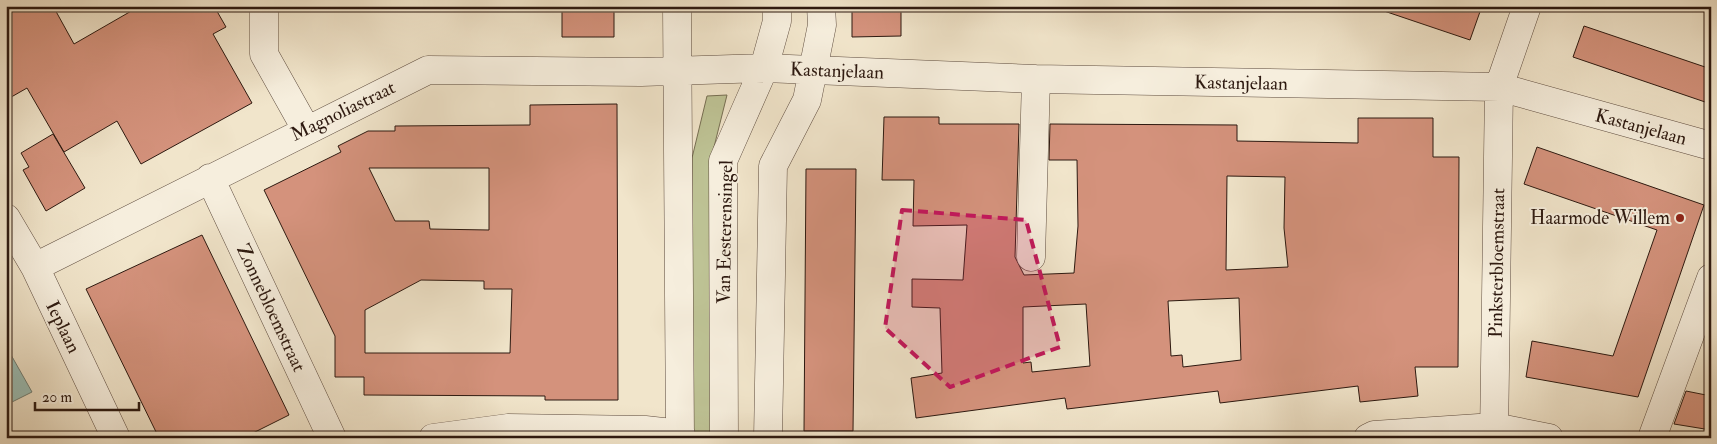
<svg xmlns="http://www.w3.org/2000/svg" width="1717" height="444" font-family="'IM FELL Double Pica',serif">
  <rect width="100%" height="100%" fill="#f1e5cb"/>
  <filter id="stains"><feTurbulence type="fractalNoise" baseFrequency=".004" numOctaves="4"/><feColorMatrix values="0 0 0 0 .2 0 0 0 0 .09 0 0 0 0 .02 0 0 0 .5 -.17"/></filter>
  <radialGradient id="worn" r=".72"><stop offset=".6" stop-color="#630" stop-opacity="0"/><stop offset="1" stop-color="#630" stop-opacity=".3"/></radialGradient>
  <path fill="#bec395" stroke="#766e52" d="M 727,95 L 711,159 L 711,438 L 692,438 L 692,158 L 707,96 Z"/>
  <path fill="#9bbfb7" stroke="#6f7d74" d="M 6,346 L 32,392 L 6,405 Z"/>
  <path fill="#d4927c" stroke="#2d1910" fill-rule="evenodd" d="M 6,6 L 53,6 L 74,44 L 140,6 L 214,6 L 226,27 L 213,34 L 252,103 L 141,164 L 117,121 L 64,152 L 27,88 L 6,100 Z
    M 562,6 L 614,6 L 614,37 L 562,37 Z
    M 852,6 L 901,6 L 901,36 L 852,37 Z
    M 1385,6 L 1482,6 L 1470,40 L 1384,11 Z
    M 1584,26 L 1711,69 L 1711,104 L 1573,57 Z
    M 617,104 L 618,400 L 545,400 L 545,396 L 364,395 L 364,377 L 335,377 L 335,336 L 264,190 L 341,152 L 338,146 L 368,131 L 395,131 L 395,126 L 530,125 L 530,105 ZM 369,168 L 489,168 L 489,230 L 430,229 L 429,221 L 395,221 ZM 421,280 L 484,281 L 484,289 L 512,289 L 510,353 L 365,353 L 365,310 Z
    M 884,117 L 939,117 L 939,124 L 1019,124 L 1015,257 L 1024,275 L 1074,273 L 1078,226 L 1077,160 L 1049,160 L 1050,124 L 1237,125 L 1237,141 L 1358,143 L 1358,118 L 1433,118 L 1433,157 L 1459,157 L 1458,367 L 1415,367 L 1418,396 L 1360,402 L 1358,386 L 1220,403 L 1218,391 L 1067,409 L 1065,398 L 916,418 L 911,378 L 942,373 L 940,308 L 912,307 L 912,279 L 963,280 L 967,225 L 913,226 L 914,180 L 882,180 ZM 1227,176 L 1285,177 L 1284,228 L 1288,267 L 1226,270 ZM 1239,298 L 1241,360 L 1183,367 L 1182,355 L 1171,356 L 1168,301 ZM 1086,304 L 1090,366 L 1032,372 L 1031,362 L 1023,363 L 1023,307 Z
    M 53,134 L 85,188 L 46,211 L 23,170 L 29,167 L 21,153 Z
    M 1537,147 L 1704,205 L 1638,397 L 1526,377 L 1532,341 L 1613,356 L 1657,230 L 1524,184 Z
    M 806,169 L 856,169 L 853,431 L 804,431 Z
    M 202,235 L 289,415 L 243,438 L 159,438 L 86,289 Z
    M 1686,391 L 1711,396 L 1711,430 L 1674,424 Z"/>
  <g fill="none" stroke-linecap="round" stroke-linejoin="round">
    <g stroke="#5e4c3f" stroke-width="29">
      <path id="minor" d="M 264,6 L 264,54 L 306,129
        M 677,6 L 680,438
        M 210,178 L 332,438
        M 6,218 L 35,267 L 116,438
        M 1031,257 L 1036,79
        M 35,267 L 428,70 L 641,72 L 764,68 L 1036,79 L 1499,87 L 1711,146
        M 433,438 L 508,428 L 645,430 L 681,434
        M 724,438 L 723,161 L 764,68 L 777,21 L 777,6
        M 768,438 L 773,166 L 807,100 L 822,25 L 821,6
        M 1368,438 L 1374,435 L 1494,427 L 1549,438
        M 1494,438 L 1499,87 L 1527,6
        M 1652,438 L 1711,278"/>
    </g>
    <use href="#minor" stroke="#f6eedd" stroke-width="28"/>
  </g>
  <path fill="#c2185b" fill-opacity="0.2" stroke="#c2185b" stroke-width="4" stroke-dasharray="10 6" stroke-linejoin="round" d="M 902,210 L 1026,220 L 1060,347 L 950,387 L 885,328 Z"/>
  <circle fill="#8f2418" stroke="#f6eedd" stroke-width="2" cx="1680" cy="218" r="5"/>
  <g text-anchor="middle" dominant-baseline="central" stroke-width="4" stroke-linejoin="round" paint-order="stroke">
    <g font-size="19" fill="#2d1910" stroke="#f6eedd">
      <text transform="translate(837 71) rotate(2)">Kastanjelaan</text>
      <text transform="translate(1241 83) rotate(1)">Kastanjelaan</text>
      <text transform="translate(343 111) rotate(-26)">Magnoliastraat</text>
      <text transform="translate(1641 127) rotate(15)">Kastanjelaan</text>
      <text transform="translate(725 232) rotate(-89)">Van Eesterensingel</text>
      <text transform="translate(1497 263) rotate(-89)">Pinksterbloemstraat</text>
      <text transform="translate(271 308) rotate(65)">Zonnebloemstraat</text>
      <text transform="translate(63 327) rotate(64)">Ieplaan</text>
    </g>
    <g font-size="19" fill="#2d1910" stroke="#f6eedd" text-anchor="end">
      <text x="1670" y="218">Haarmode Willem</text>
    </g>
  </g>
  <rect width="1717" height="444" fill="none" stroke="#f1e5cb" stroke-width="25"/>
  <rect x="8" y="8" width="1702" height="429" fill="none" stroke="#2d1910" stroke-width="2.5"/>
  <rect x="12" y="12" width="1692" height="419" fill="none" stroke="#2d1910"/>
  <path d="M35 402v8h104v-8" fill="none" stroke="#2d1910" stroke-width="2.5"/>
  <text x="42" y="402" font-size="15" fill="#2d1910" stroke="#f6eedd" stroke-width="4" paint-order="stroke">20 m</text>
  <rect width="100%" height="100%" filter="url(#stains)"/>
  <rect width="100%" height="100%" fill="url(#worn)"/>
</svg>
